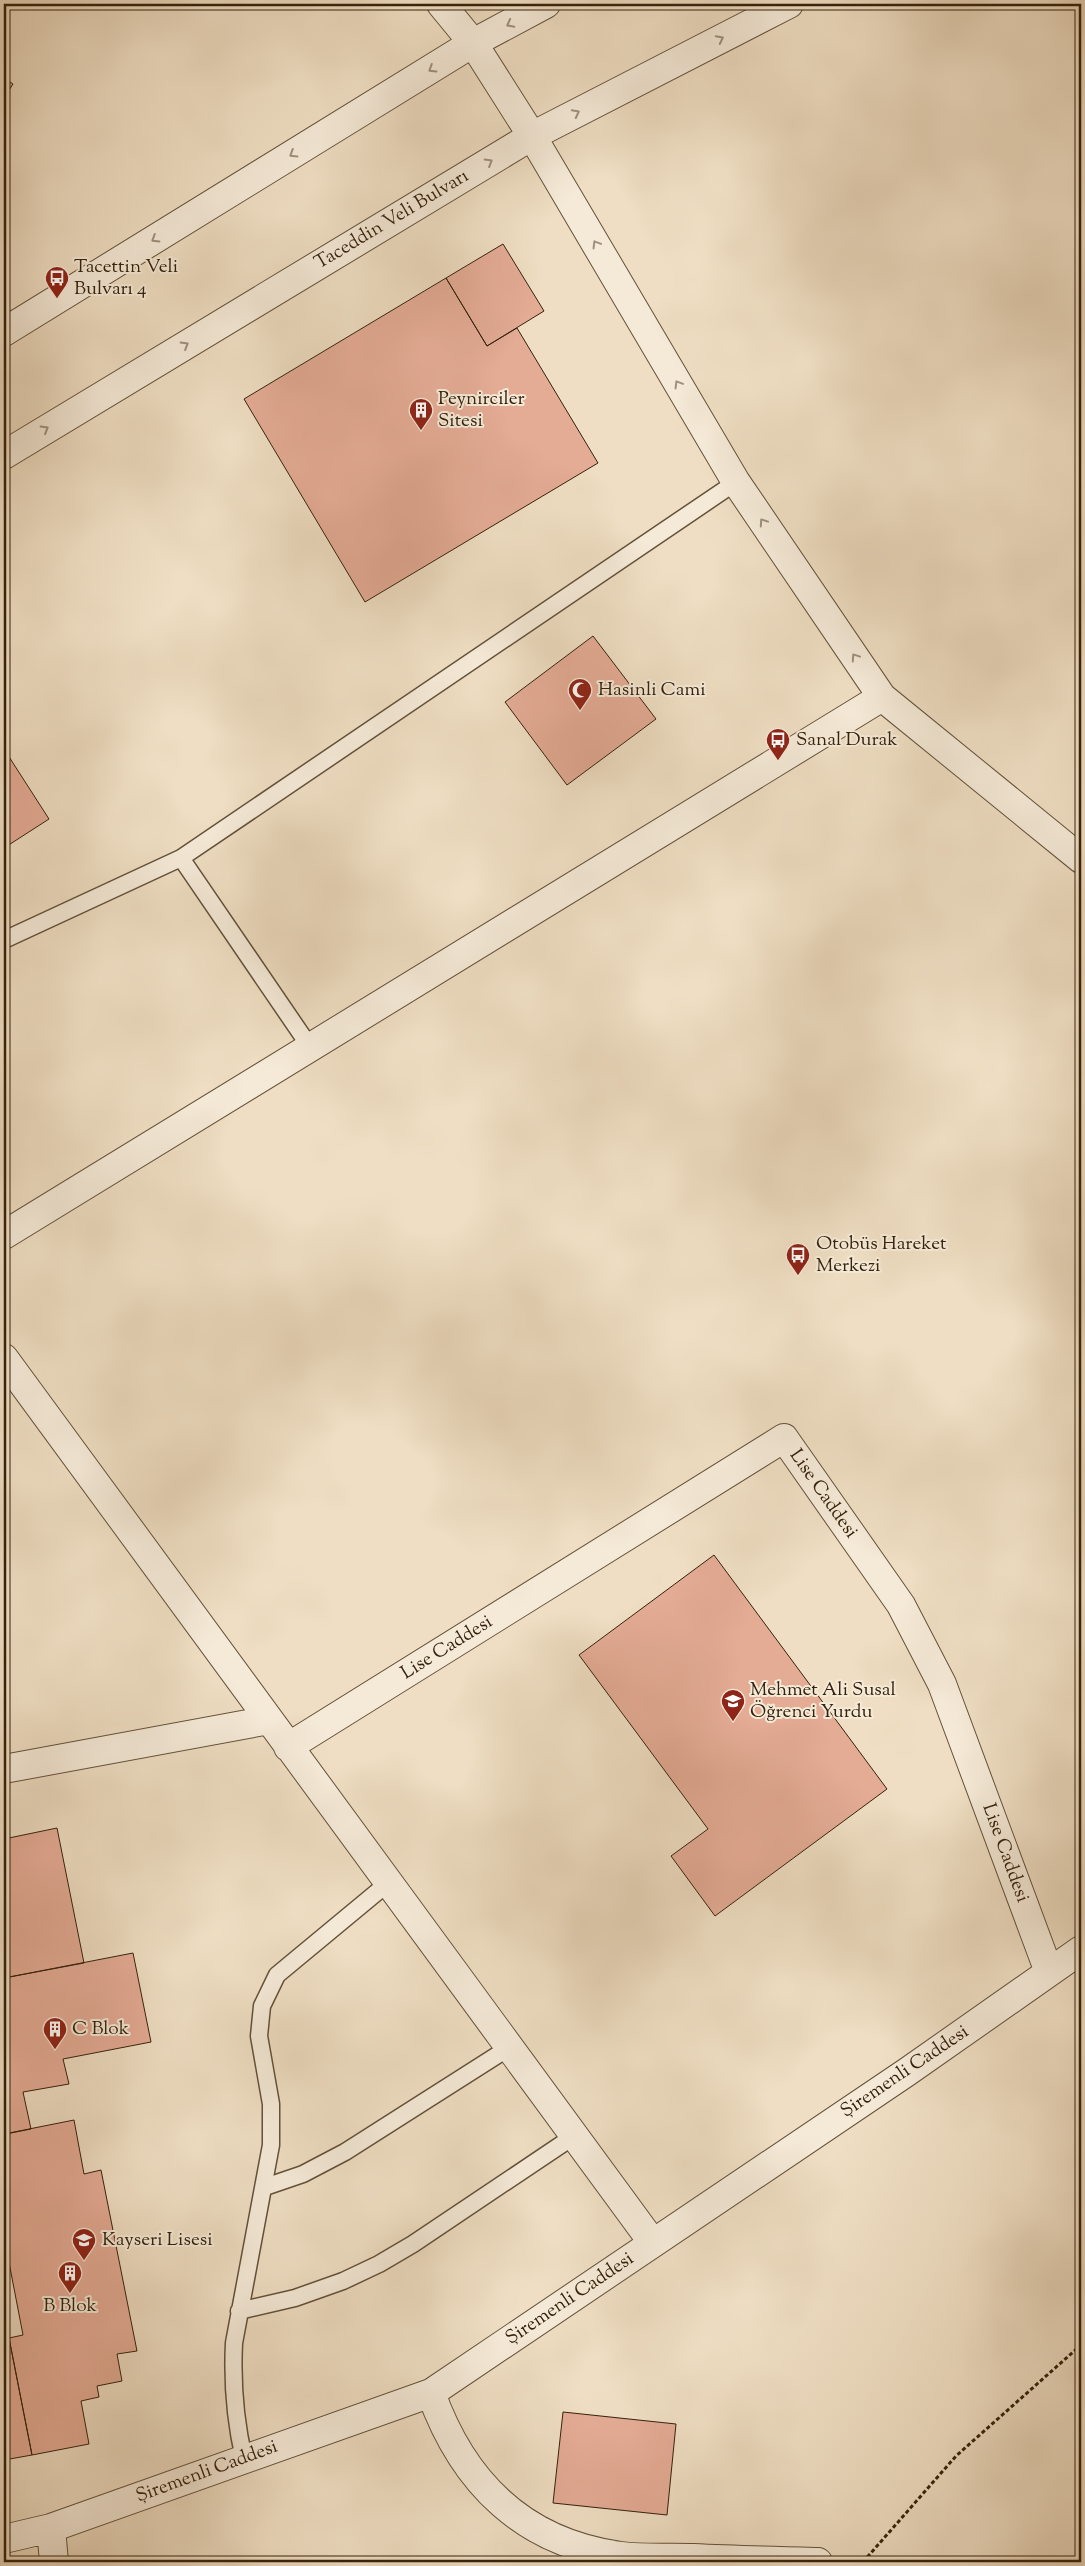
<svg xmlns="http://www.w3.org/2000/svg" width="1085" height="2566" font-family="'Sorts Mill Goudy',serif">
  <rect width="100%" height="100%" fill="#efdec3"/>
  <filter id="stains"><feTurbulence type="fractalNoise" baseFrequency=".004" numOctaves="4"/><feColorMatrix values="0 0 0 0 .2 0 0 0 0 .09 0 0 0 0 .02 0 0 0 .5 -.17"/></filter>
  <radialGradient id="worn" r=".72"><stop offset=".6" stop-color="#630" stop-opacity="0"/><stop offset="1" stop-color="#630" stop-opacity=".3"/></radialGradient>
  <path fill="#e4ab95" stroke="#34220c" d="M 4,78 L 13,84 L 4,98 Z
    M 503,244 L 544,311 L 487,346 L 446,278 Z
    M 446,278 L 487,346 L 517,328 L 598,463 L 365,602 L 244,399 Z
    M 593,636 L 656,719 L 567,785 L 505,702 Z
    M 4,749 L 49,819 L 4,848 Z
    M 714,1555 L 887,1789 L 715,1916 L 671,1856 L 708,1829 L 579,1655 Z
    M 57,1828 L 84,1963 L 4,1978 L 4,1839 Z
    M 133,1953 L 151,2042 L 63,2059 L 69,2084 L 23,2092 L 31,2129 L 6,2134 L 4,1978 Z
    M 74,2120 L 84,2174 L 101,2170 L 137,2351 L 117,2354 L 122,2381 L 97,2386 L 99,2397 L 81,2401 L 89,2444 L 32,2455 L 9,2338 L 23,2335 L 7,2252 L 4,2253 L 4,2134 Z
    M 4,2338 L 9,2338 L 32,2455 L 4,2460 Z
    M 563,2412 L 676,2424 L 667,2515 L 553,2503 Z"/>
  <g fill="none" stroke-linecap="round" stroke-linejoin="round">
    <g stroke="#63513a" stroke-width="19">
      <path id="service" d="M 181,858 L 310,1047
        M 4,940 L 181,858 L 736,482
        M 265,2187 L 303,2174 L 345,2152 L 510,2047
        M 239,2311 L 295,2298 L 343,2281 L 379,2264 L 413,2244 L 574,2136
        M 244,2459 C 235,2420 232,2383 234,2343 L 271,2145 L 271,2104 L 259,2036 L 262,2006 L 277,1975 L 388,1883"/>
    </g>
    <g stroke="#63513a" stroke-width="30">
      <path id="minor" d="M 441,4 L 473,43 L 532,136 L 736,482 L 882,697 L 1081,859
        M 4,1235 L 882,697
        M 4,1358 L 653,2243
        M 288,1747 L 784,1438 L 901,1605 L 942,1684 L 1049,1972
        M 4,1769 L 269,1720
        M 431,2393 C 463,2483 524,2543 621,2556 C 644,2559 670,2557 693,2558 C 735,2560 777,2561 818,2562
        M 51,2528 L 54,2562
        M 4,2539 L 51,2528 L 431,2393 L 907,2072 L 1081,1950"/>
    </g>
    <g stroke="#63513a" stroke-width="30">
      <path id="tertiary" d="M 4,332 L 473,43 L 546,4
        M 4,455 L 532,136 L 789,4"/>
    </g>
    <path stroke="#34220c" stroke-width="3" stroke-dasharray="4 2.5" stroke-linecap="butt" d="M 863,2562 L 956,2456 L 1081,2345"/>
    <use href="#service" stroke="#f5ead8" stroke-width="16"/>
    <use href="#minor" stroke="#f5ead8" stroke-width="28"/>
    <use href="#tertiary" stroke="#f5ead8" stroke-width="28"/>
  </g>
  <defs><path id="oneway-chevron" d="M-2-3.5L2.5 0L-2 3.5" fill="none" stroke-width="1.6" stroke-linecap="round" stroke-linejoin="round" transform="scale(1.25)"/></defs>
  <g stroke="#9e907c">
    <use href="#oneway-chevron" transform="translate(510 24) rotate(152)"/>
    <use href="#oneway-chevron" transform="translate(720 39) rotate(-27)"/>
    <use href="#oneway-chevron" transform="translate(432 69) rotate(148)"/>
    <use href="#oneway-chevron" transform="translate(576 113) rotate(-27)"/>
    <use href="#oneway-chevron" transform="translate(293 154) rotate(148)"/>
    <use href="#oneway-chevron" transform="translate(489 162) rotate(-31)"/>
    <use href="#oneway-chevron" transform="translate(155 239) rotate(148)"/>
    <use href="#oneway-chevron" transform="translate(596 244) rotate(-121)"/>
    <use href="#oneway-chevron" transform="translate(185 345) rotate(-31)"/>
    <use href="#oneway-chevron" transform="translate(678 384) rotate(-121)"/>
    <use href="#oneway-chevron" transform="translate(45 429) rotate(-31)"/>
    <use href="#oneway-chevron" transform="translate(763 522) rotate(-124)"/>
    <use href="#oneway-chevron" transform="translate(855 657) rotate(-124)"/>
  </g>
  <defs>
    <g id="bus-pin" transform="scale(1.25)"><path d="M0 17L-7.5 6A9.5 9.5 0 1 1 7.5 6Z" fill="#8f2418" stroke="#f5ead8"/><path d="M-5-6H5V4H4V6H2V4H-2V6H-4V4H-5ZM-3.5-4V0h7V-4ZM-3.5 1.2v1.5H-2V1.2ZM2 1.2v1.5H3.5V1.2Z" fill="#fff"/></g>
    <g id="building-pin" transform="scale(1.25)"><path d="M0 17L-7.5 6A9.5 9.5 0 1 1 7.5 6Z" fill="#8f2418" stroke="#f5ead8"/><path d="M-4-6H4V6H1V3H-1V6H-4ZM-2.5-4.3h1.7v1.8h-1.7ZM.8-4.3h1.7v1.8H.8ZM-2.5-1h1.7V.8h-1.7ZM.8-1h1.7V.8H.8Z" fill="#fff"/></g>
    <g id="mosque-pin" transform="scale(1.25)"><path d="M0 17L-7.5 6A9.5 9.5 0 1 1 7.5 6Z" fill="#8f2418" stroke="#f5ead8"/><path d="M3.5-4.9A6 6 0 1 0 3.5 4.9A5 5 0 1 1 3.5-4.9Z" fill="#fff"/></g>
    <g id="school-pin" transform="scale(1.25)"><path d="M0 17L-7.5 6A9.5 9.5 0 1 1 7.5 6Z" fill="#8f2418" stroke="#f5ead8"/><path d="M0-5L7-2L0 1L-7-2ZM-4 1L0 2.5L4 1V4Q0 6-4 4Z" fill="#fff"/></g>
  </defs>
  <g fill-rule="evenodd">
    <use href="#bus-pin" x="57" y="278"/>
    <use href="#building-pin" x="421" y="410"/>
    <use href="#mosque-pin" x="580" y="690"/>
    <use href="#bus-pin" x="778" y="740"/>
    <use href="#bus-pin" x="798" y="1255"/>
    <use href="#school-pin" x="733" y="1701"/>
    <use href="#building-pin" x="55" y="2029"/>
    <use href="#school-pin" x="84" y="2240"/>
    <use href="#building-pin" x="70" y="2273"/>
  </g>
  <g text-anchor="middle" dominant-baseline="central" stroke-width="4" stroke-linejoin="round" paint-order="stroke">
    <g font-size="19" fill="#34220c" stroke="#f5ead8">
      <text transform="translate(392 220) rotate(-31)">Taceddin Veli Bulvarı</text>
      <text transform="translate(823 1494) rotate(55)">Lise Caddesi</text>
      <text transform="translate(447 1648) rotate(-32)">Lise Caddesi</text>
      <text transform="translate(1005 1853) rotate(70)">Lise Caddesi</text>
      <text transform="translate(905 2072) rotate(-34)">Şiremenli Caddesi</text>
      <text transform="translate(570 2299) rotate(-34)">Şiremenli Caddesi</text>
      <text transform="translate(207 2472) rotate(-20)">Şiremenli Caddesi</text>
    </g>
    <g font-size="19" fill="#34220c" stroke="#f5ead8" text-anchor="start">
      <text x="74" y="267">Tacettin Veli<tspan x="74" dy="22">Bulvarı 4</tspan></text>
      <text x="438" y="399">Peynirciler<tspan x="438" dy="22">Sitesi</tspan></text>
      <text x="598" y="690">Hasinli Cami</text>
      <text x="796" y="740">Sanal Durak</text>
      <text x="816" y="1244">Otobüs Hareket<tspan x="816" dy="22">Merkezi</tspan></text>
      <text x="750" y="1690">Mehmet Ali Susal<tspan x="750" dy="22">Öğrenci Yurdu</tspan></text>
      <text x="72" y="2029">C Blok</text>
      <text x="102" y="2240">Kayseri Lisesi</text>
      <text x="70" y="2306" text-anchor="middle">B Blok</text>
    </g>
  </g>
  <rect width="1085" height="2566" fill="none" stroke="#efdec3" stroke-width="20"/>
  <rect x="5" y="5" width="1075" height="2556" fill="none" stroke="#34220c" stroke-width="2.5"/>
  <rect x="10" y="10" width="1065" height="2546" fill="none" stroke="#34220c"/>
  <rect width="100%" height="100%" filter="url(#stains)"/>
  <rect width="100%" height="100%" fill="url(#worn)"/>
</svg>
